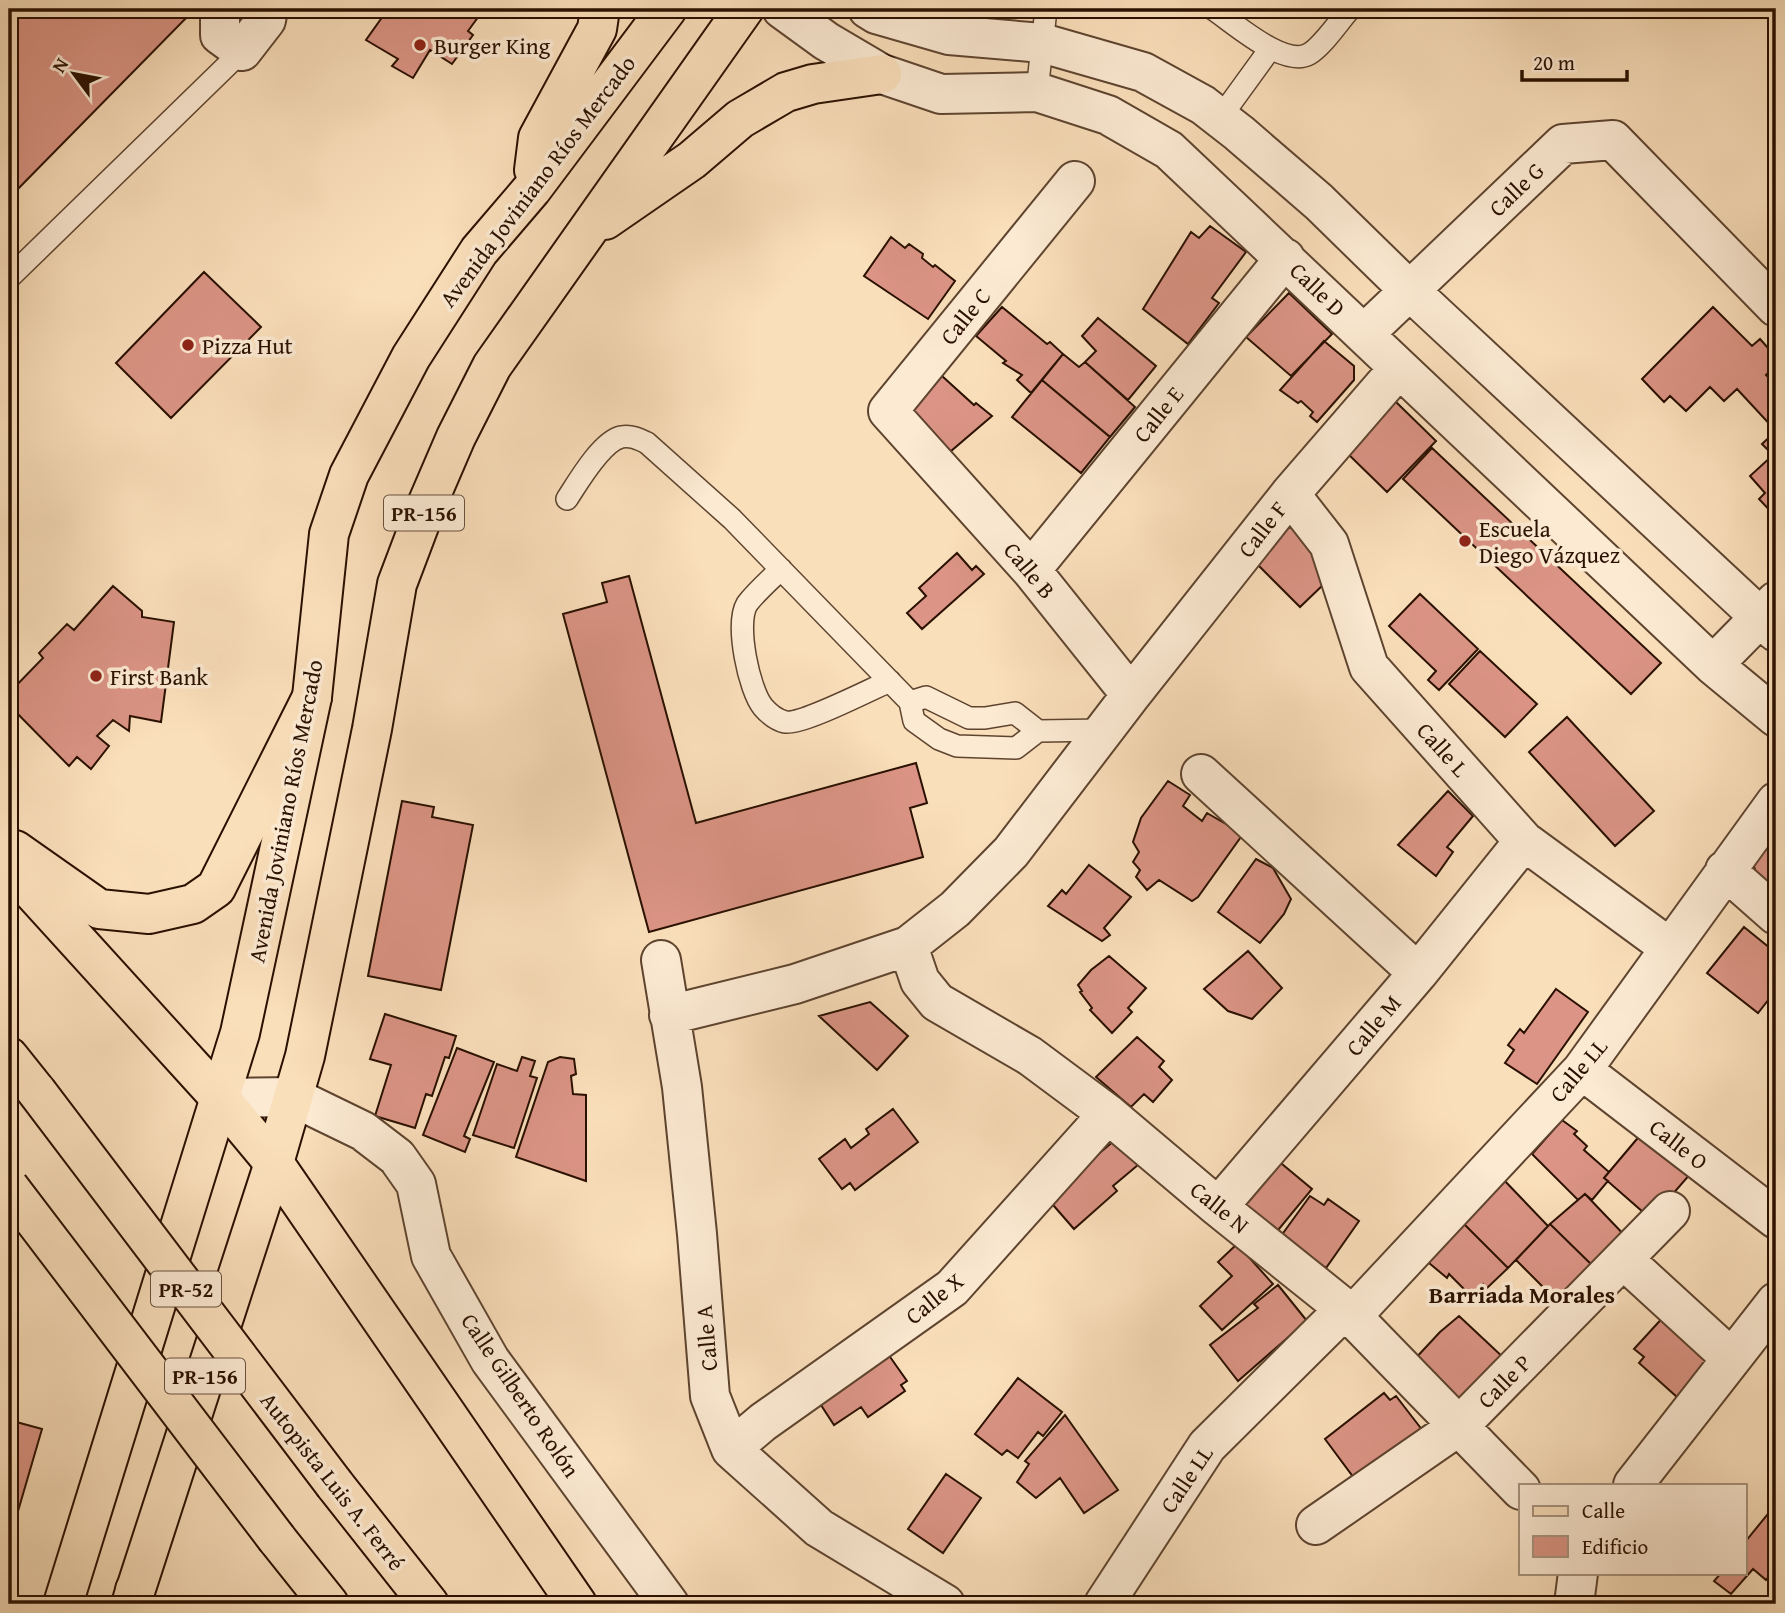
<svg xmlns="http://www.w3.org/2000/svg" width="1785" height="1613" font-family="'Gentium Book Plus',serif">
  <rect width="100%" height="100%" fill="#fadfbb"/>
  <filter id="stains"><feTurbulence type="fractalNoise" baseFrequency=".00286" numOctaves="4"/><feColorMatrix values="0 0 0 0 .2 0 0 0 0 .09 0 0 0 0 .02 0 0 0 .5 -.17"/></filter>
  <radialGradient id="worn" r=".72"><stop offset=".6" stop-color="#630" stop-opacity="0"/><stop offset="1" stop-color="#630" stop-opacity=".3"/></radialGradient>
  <path fill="#db9485" stroke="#2a1000" stroke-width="2" d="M 9,9 L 187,9 L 191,13 L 9,198 Z
    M 388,9 L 484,9 L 468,31 L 473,35 L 452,64 L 430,50 L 413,78 L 392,66 L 398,59 L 366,40 Z
    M 1210,226 L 1246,252 L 1212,298 L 1219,303 L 1188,344 L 1143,309 L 1191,232 L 1199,238 Z
    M 891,237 L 905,248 L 909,244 L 923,254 L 922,258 L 933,267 L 935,265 L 955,281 L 928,319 L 864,276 Z
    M 204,272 L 261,327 L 171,418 L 116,363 Z
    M 1289,293 L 1332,334 L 1291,376 L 1246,337 Z
    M 1002,307 L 1047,344 L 1050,342 L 1063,354 L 1031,393 L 1017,380 L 1022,375 L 1003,363 L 1006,361 L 976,336 Z
    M 1713,307 L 1752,346 L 1760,339 L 1776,357 L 1776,365 L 1766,375 L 1776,385 L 1776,517 L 1759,499 L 1765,493 L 1750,476 L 1773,455 L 1762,444 L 1776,431 L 1737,389 L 1724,401 L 1710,387 L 1686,411 L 1670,396 L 1664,402 L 1642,379 Z
    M 1098,318 L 1156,366 L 1128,400 L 1085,362 L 1096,351 L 1082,336 Z
    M 1324,341 L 1354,366 L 1354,380 L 1317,422 L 1310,416 L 1313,412 L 1301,401 L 1298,403 L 1280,390 Z
    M 1063,354 L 1079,367 L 1085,362 L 1135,407 L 1110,437 L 1042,380 Z
    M 942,376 L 974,405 L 976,403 L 992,416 L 944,457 L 904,411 Z
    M 1042,380 L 1110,437 L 1081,473 L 1012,417 Z
    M 1395,401 L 1436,441 L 1387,492 L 1345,451 Z
    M 1432,448 L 1661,663 L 1631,694 L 1403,479 Z
    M 1285,522 L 1305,539 L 1325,583 L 1300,607 L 1250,557 Z
    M 957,553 L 972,570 L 976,566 L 984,574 L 922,629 L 907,613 L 926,596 L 919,588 Z
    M 629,576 L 696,823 L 916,763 L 927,803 L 910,808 L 923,857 L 649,932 L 563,614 L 607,602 L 602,583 Z
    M 113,586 L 142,611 L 142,617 L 174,622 L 161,722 L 130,716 L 129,731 L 113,720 L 97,736 L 109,746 L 91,769 L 77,757 L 69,766 L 9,705 L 9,693 L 43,658 L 39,653 L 67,624 L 74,630 Z
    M 1420,594 L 1478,649 L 1439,690 L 1428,680 L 1436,671 L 1389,626 Z
    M 1480,651 L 1537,704 L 1505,737 L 1449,684 Z
    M 1567,717 L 1654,811 L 1615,846 L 1529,752 Z
    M 1168,781 L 1190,795 L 1183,806 L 1202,821 L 1207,813 L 1243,834 L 1198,897 L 1192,901 L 1159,880 L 1147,890 L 1136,877 L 1140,870 L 1133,862 L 1139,852 L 1133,842 L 1141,818 Z
    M 1448,791 L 1473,816 L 1447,847 L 1453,852 L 1436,876 L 1398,845 Z
    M 402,801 L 434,807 L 432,817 L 473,825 L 441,990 L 368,976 Z
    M 1776,832 L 1776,894 L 1756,873 L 1753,863 Z
    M 1256,859 L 1273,868 L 1291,899 L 1284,914 L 1260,943 L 1218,912 Z
    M 1089,865 L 1131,897 L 1104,928 L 1110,935 L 1102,941 L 1048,906 L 1062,890 L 1066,894 Z
    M 1744,927 L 1776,953 L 1776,990 L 1758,1013 L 1707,973 Z
    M 1248,951 L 1282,988 L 1252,1019 L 1228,1011 L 1204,989 Z
    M 1109,956 L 1146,988 L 1128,1008 L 1132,1012 L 1112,1033 L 1090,1010 L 1092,1008 L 1080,992 L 1082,991 L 1078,985 L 1091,970 Z
    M 1556,989 L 1588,1012 L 1537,1084 L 1505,1063 L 1514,1050 L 1508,1045 L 1520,1029 L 1524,1033 Z
    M 870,1002 L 908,1036 L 877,1070 L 819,1016 Z
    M 385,1014 L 456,1036 L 449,1058 L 445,1057 L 432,1096 L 426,1094 L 415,1128 L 375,1116 L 391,1065 L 370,1059 Z
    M 1137,1037 L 1164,1061 L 1159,1067 L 1172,1080 L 1153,1102 L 1144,1094 L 1131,1107 L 1096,1077 Z
    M 457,1048 L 494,1062 L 464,1136 L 470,1139 L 465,1152 L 423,1135 Z
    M 522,1057 L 535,1061 L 530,1076 L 537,1078 L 514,1148 L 473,1135 L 497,1064 L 517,1071 Z
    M 560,1057 L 574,1059 L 576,1074 L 571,1076 L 573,1094 L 586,1095 L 586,1181 L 516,1157 L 548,1062 Z
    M 893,1109 L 918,1142 L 855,1190 L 850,1183 L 842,1189 L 819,1159 L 845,1139 L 851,1148 L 869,1134 L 866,1129 Z
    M 1562,1120 L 1577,1131 L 1574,1134 L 1587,1146 L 1584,1150 L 1609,1172 L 1604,1178 L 1608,1181 L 1592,1200 L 1585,1194 L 1578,1200 L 1532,1154 Z
    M 1642,1133 L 1692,1172 L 1651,1219 L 1604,1178 Z
    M 1116,1139 L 1138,1165 L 1113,1186 L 1117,1191 L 1074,1229 L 1047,1198 Z
    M 1276,1159 L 1312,1189 L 1274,1235 L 1237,1205 Z
    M 1502,1178 L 1548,1226 L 1508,1268 L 1459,1219 Z
    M 1585,1194 L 1630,1241 L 1598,1271 L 1550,1224 Z
    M 1310,1196 L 1324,1205 L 1328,1199 L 1359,1221 L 1326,1268 L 1281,1236 Z
    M 1459,1219 L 1508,1268 L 1486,1289 L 1483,1284 L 1471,1296 L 1449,1274 L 1447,1278 L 1423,1258 Z
    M 1550,1224 L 1598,1271 L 1561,1305 L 1516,1260 Z
    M 1237,1244 L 1273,1284 L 1222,1330 L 1200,1306 L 1232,1276 L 1218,1262 Z
    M 1278,1285 L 1307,1321 L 1238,1381 L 1210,1345 L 1258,1308 L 1254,1304 Z
    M 1667,1313 L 1713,1355 L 1677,1397 L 1639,1363 L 1644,1357 L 1634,1349 Z
    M 1459,1316 L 1506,1360 L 1462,1403 L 1413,1361 L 1440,1332 Z
    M 888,1354 L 907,1381 L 901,1385 L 905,1391 L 868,1417 L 861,1407 L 834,1425 L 819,1402 Z
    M 1018,1378 L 1062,1412 L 1043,1436 L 1038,1432 L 1018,1458 L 1007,1450 L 1002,1455 L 975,1434 Z
    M 1384,1393 L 1390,1400 L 1396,1396 L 1423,1431 L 1357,1482 L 1325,1439 Z
    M 1065,1415 L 1118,1490 L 1084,1513 L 1060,1478 L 1036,1498 L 1017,1482 L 1029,1464 L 1025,1461 Z
    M 9,1420 L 42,1429 L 9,1542 Z
    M 946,1474 L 981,1498 L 943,1553 L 908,1529 Z
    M 1776,1504 L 1776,1567 L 1766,1580 L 1753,1569 L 1731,1594 L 1714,1581 L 1721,1573 L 1745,1573 L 1745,1542 Z"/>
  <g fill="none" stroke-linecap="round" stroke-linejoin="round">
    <g stroke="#5e442f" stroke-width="24">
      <path id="service" d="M 1213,9 C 1234,23 1284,68 1309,54 C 1322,47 1340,20 1350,9
        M 1037,92 L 1046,9
        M 1220,118 L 1270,49
        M 9,278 L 242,51
        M 567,499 C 578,482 601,442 621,437 C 631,435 639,439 647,443 L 732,519 L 910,702
        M 781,569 C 770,580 756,592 747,604 C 735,624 749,690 763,707 C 769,714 777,720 785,722 C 802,725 871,689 890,681
        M 1038,731 L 1016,748 L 957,746 L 939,739 L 914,721 L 910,702 L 926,697 L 969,718 L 985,718 L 1015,713 L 1038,731 L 1104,730"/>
    </g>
    <g stroke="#5e442f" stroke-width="42">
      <path id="minor" d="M 220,9 L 220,35 L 242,51 L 266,20 L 268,9
        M 782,9 L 826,41 L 882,74 L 941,94 L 1037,92 L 1108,115 L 1169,150 L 1713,665 L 1776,717
        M 868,9 L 876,14 L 949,35 L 1042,43 L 1143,72 L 1203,105 L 1239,133 L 1319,202 L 1409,290 L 1776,632
        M 1075,181 L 888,411 L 1031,570 L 1131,695
        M 1364,334 L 1563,144 L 1613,140 L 1776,307
        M 1290,494 L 1329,544 L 1369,667 L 1524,841 L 1670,948
        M 1031,570 L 1285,258
        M 1713,665 L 1776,601
        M 1201,774 L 1418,973
        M 1725,870 L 1776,915
        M 908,946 L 920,981 L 937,1002 L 1030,1056 L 1108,1114 L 1218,1207 L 1345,1309 L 1521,1490
        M 661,960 L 682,1087 L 697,1234 L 710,1396 L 731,1449 L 819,1528 L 945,1604
        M 669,1015 L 795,984 L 908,946 L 955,909 L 1011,852 L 1131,695 L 1290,494 L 1399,368
        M 1582,1070 L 1776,1219
        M 220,1098 L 293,1097 L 363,1131 L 397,1157 L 416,1184 L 431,1256 L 490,1360 L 669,1604
        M 1218,1207 L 1418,973 L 1524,841
        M 1623,1259 L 1731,1358
        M 1353,1315 L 1582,1070 L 1776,802
        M 731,1449 L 763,1422 L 952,1288 L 1108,1114
        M 1633,1485 L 1776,1302
        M 1316,1525 L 1459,1426 L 1670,1211
        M 1104,1604 L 1207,1446 L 1345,1309
        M 1574,1604 L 1578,1573"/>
    </g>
    <g stroke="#2a1000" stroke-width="42">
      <path id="primary" d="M 534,170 L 538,138 L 597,29 L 600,9
        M 605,220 L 692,160 L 740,119 L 786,92 L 813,84 L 882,74
        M 63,1604 L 240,1033 L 312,697 L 329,534 L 349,475 L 411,357 L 479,251 L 532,189 L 667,9
        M 131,1604 L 274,1163 L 305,1056 L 372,729 L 397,584 L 428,502 L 456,437 L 492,366 L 744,9"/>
    </g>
    <g stroke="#2a1000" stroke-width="42">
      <path id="motorway" d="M 15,850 L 99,909 L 149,914 L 193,904 L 216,888 L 312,697
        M 9,866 L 220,1098 L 274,1163 L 577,1604
        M 9,1057 L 37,1092
        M 335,1485 L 429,1604
        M 277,1539 L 329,1604
        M 133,1604 L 135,1590"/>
    </g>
    <use href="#service" stroke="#fcead3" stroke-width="21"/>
    <use href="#minor" stroke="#fcead3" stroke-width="38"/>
    <use href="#primary" stroke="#fadfbb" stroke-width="38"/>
    <use href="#motorway" stroke="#fadfbb" stroke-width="38"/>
    <g stroke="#2a1000" stroke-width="42" stroke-linecap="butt">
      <path id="motorway-bridge" d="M 37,1092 L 335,1485
        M 9,1187 L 277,1539"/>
    </g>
    <use href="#motorway-bridge" stroke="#fadfbb" stroke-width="38"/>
  </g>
  <g fill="#8f2418" stroke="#fcead3" stroke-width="2.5">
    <circle cx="420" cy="45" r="7"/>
    <circle cx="188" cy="345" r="7"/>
    <circle cx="1465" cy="541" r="7"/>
    <circle cx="96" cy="676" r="7"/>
  </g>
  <g text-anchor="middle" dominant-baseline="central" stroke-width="7" stroke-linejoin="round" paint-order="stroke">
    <g fill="#fcead3" stroke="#69513f" stroke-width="2">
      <rect x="384" y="495.5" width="80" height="35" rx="5"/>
      <rect x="151" y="1271.5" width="70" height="35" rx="5"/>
      <rect x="165" y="1358.5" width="80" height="35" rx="5"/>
    </g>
    <g font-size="21" font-weight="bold" fill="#2a1000">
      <text x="424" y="513">PR-156</text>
      <text x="186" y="1289">PR-52</text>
      <text x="205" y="1376">PR-156</text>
    </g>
    <g font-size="23" fill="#2a1000" stroke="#fcead3" text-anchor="start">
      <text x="434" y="45">Burger King</text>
      <text x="202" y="345">Pizza Hut</text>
      <text x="1479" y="528">Escuela<tspan x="1479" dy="26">Diego Vázquez</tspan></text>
      <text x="110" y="676">First Bank</text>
    </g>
    <g font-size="23" fill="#2a1000" stroke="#fcead3">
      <text transform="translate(537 181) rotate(-53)">Avenida Joviniano Ríos Mercado</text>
      <text transform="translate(1516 189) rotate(-44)">Calle G</text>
      <text transform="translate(1318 289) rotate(44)">Calle D</text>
      <text transform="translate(965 316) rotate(-51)">Calle C</text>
      <text transform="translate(1158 414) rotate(-51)">Calle E</text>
      <text transform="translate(1262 529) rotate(-52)">Calle F</text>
      <text transform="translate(1030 570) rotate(50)">Calle B</text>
      <text transform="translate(1443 749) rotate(48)">Calle L</text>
      <text transform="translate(285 811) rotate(-79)">Avenida Joviniano Ríos Mercado</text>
      <text transform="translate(1373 1025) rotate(-50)">Calle M</text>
      <text transform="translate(1578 1070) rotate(-50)">Calle LL</text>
      <text transform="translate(1679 1144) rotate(38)">Calle O</text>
      <text transform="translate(1220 1207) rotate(39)">Calle N</text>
      <text transform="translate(934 1298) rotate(-39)">Calle X</text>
      <text transform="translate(706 1338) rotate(-95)">Calle A</text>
      <text transform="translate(1504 1381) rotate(-45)">Calle P</text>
      <text transform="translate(521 1395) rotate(56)">Calle Gilberto Rolón</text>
      <text transform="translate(1186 1479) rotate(-56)">Calle LL</text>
      <text transform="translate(333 1481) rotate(52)">Autopista Luis A. Ferré</text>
    </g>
    <g font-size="24" font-weight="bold" fill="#2a1000" stroke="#fcead3">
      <text x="1522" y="1294">Barriada Morales</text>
    </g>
  </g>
  <rect width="1785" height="1613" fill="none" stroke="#fadfbb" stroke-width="35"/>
  <rect x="10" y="10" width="1764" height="1592" fill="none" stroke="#2a1000" stroke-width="3.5"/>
  <rect x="18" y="18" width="1750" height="1578" fill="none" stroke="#2a1000" stroke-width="2"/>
  <rect x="1519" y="1484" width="228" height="91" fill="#fcead3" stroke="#a8937f" stroke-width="2"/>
  <rect x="1533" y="1506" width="35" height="10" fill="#fadfbb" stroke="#a8937f" stroke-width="2"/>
  <text x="1582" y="1518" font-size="21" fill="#2a1000">Calle</text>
  <rect x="1533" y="1536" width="35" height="21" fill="#db9485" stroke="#a8937f" stroke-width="2"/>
  <text x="1582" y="1554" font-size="21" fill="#2a1000">Edificio</text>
  <g transform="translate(74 74) rotate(302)" stroke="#fcead3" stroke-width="5" paint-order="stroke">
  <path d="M0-5L12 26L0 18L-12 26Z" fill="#2a1000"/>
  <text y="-10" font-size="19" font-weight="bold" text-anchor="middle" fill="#2a1000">N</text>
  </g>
  <path d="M1522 70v10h105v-10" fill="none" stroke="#2a1000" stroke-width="3.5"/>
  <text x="1533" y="70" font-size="21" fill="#2a1000" stroke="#fcead3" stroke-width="5" paint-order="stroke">20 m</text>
  <rect width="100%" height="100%" filter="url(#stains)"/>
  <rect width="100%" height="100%" fill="url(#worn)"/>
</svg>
